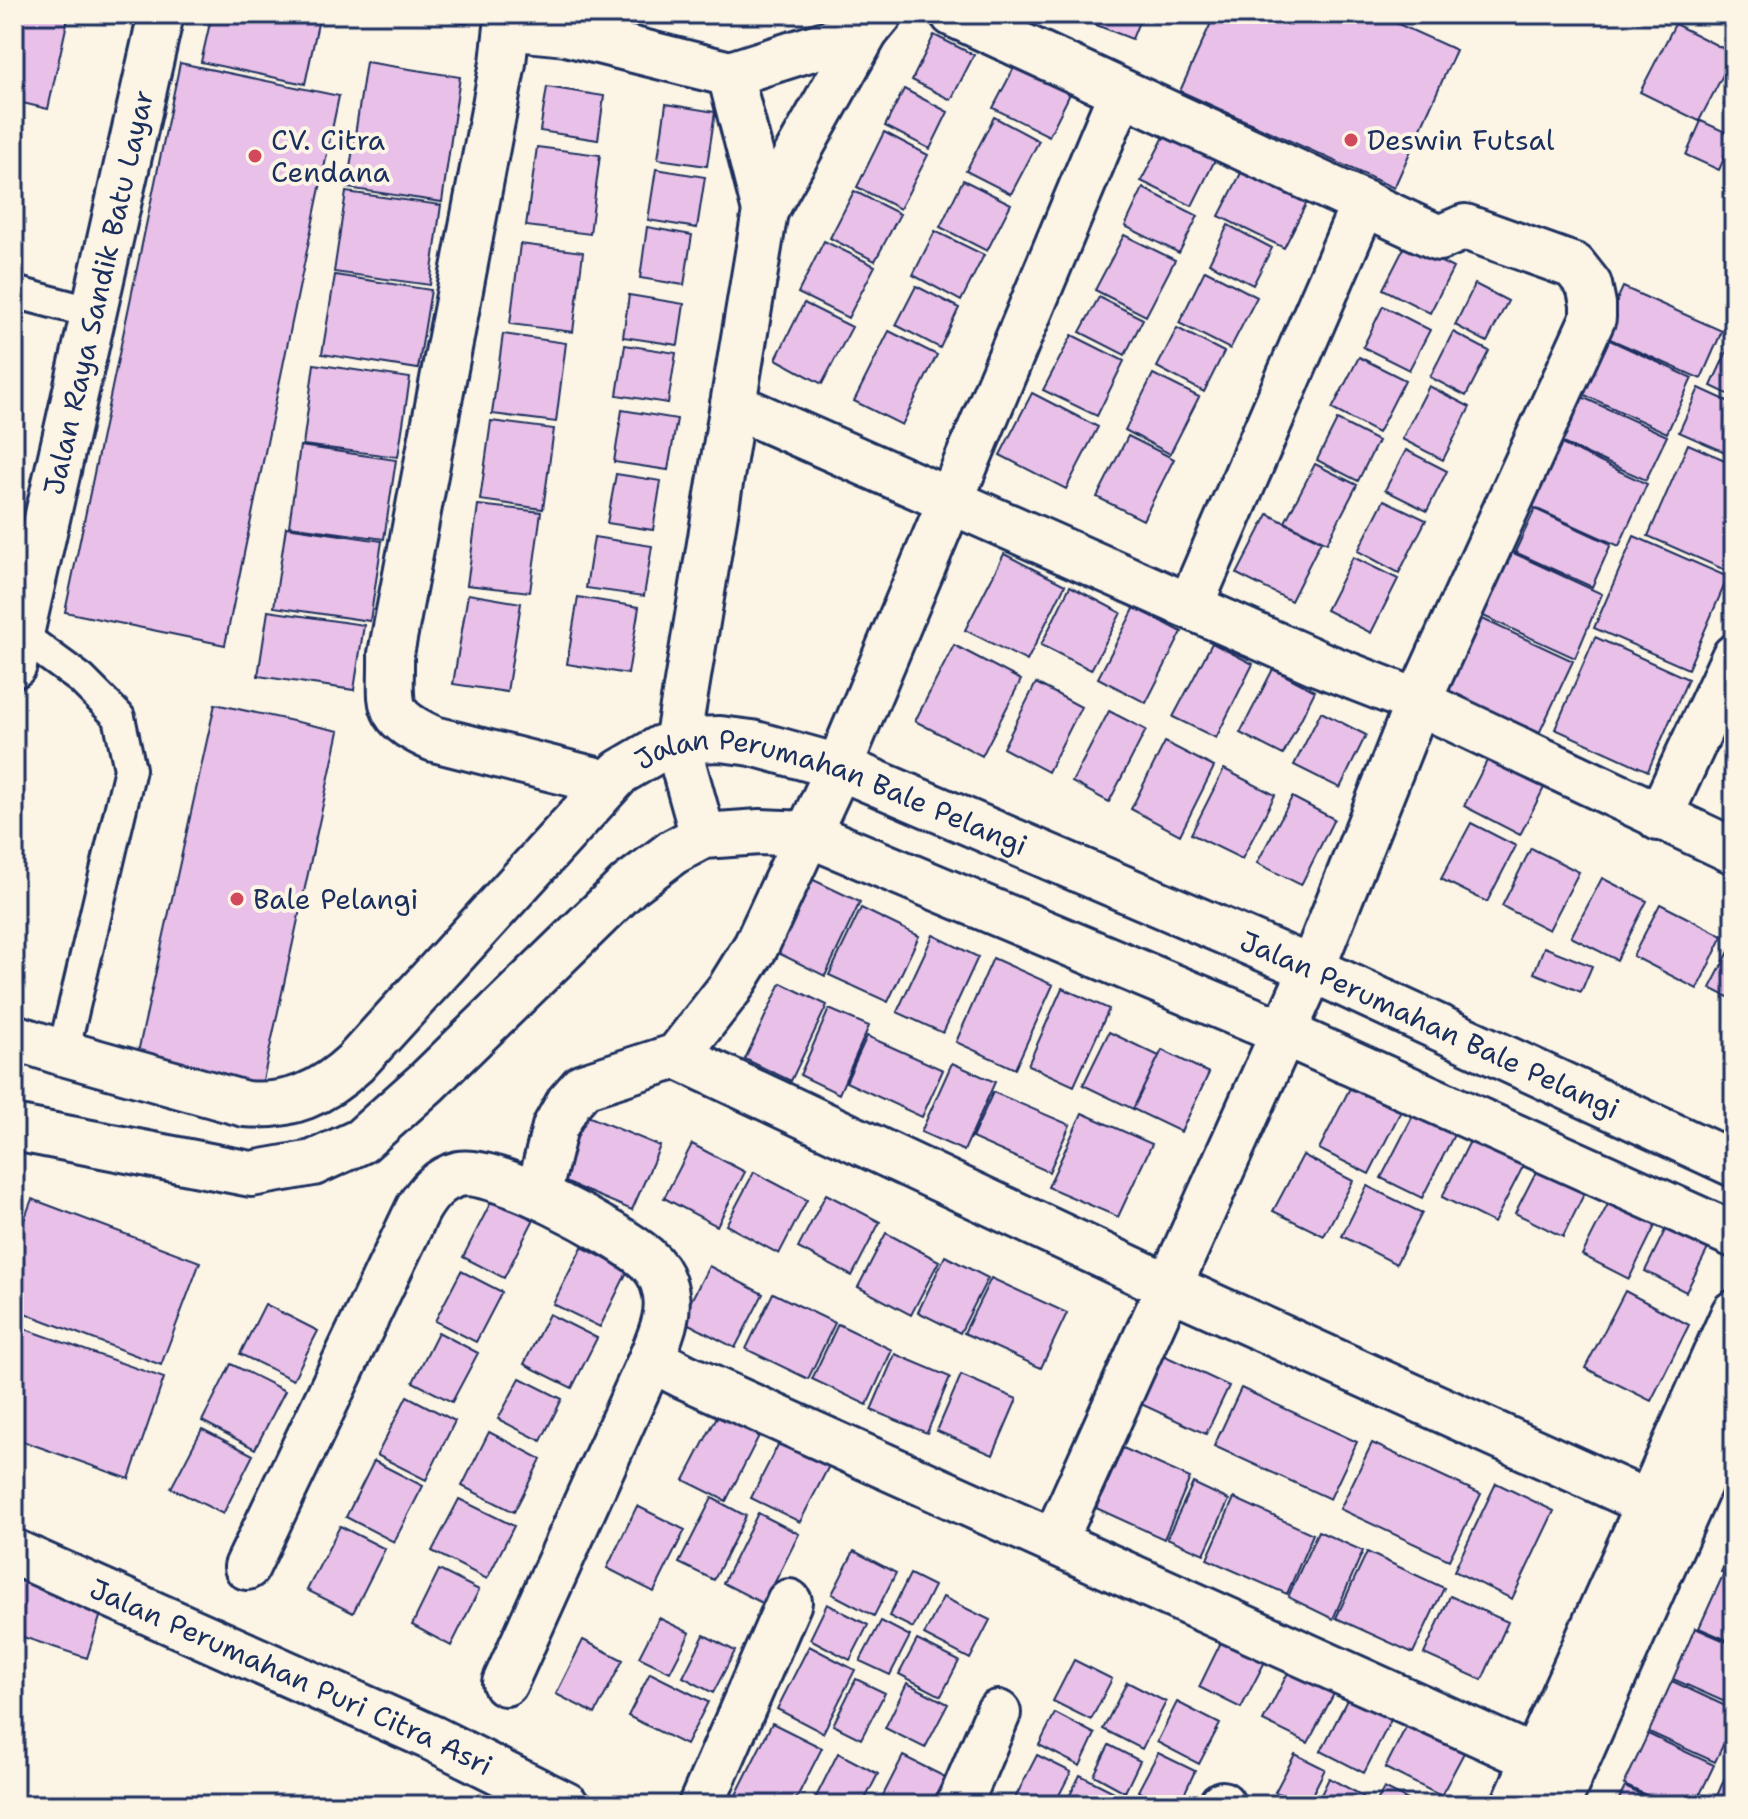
<svg xmlns="http://www.w3.org/2000/svg" width="1748" height="1819" font-family="'Shantell Sans',sans-serif">
  <rect width="100%" height="100%" fill="#fcf5e5"/>
  <filter id="ink" filterUnits="userSpaceOnUse"><feTurbulence type="fractalNoise" baseFrequency=".0125" numOctaves="2"/><feDisplacementMap in="SourceGraphic" scale="16" xChannelSelector="R" yChannelSelector="G"/><feConvolveMatrix kernelMatrix="1 2 1 2 8 2 1 2 1" color-interpolation-filters="sRGB"/></filter>
  <g filter="url(#ink)">
    <path fill="#e9c0e8" stroke="#1b2f5e" stroke-width="2" d="M 14,14 L 69,14 L 48,109 L 14,101 Z
      M 212,14 L 320,14 L 305,84 L 201,62 Z
      M 419,14 L 469,14 L 467,24 Z
      M 1068,14 L 1142,14 L 1132,39 Z
      M 1215,14 L 1376,14 L 1456,50 L 1394,188 L 1180,91 Z
      M 1675,24 L 1734,54 L 1699,121 L 1640,92 Z
      M 934,35 L 974,55 L 951,100 L 912,80 Z
      M 366,62 L 460,77 L 442,202 L 347,188 Z
      M 1017,62 L 1072,90 L 1049,136 L 993,108 Z
      M 180,63 L 339,96 L 225,645 L 65,612 Z
      M 1734,84 L 1734,109 L 1724,105 Z
      M 547,87 L 604,96 L 598,140 L 540,131 Z
      M 904,89 L 948,112 L 930,149 L 885,126 Z
      M 666,104 L 715,112 L 707,166 L 658,159 Z
      M 994,117 L 1039,141 L 1011,194 L 966,171 Z
      M 1701,121 L 1734,136 L 1719,170 L 1686,155 Z
      M 1167,131 L 1217,156 L 1192,206 L 1141,181 Z
      M 884,132 L 928,155 L 900,209 L 857,187 Z
      M 537,147 L 600,155 L 590,234 L 526,226 Z
      M 656,169 L 705,177 L 697,228 L 648,220 Z
      M 1243,169 L 1307,202 L 1284,248 L 1219,216 Z
      M 963,180 L 1011,204 L 987,251 L 940,227 Z
      M 1143,188 L 1198,216 L 1179,253 L 1125,226 Z
      M 854,191 L 900,214 L 875,261 L 830,238 Z
      M 346,192 L 441,205 L 430,285 L 334,272 Z
      M 1228,225 L 1272,248 L 1253,285 L 1209,263 Z
      M 647,227 L 692,235 L 684,285 L 640,278 Z
      M 935,231 L 984,255 L 961,301 L 913,275 Z
      M 1124,235 L 1175,260 L 1146,316 L 1095,290 Z
      M 824,241 L 875,266 L 848,318 L 798,293 Z
      M 520,244 L 583,252 L 573,332 L 510,324 Z
      M 1406,244 L 1453,268 L 1430,313 L 1383,289 Z
      M 1205,270 L 1257,297 L 1230,349 L 1179,323 Z
      M 335,275 L 431,290 L 418,369 L 322,354 Z
      M 1475,284 L 1508,301 L 1487,342 L 1455,325 Z
      M 916,286 L 959,308 L 940,348 L 896,325 Z
      M 1623,287 L 1722,331 L 1701,379 L 1601,335 Z
      M 629,295 L 684,304 L 678,345 L 623,337 Z
      M 1099,297 L 1143,319 L 1125,355 L 1080,332 Z
      M 804,303 L 852,327 L 822,384 L 776,359 Z
      M 1383,306 L 1430,330 L 1409,370 L 1363,347 Z
      M 1177,328 L 1224,352 L 1204,392 L 1157,367 Z
      M 889,331 L 937,355 L 902,425 L 854,401 Z
      M 1453,332 L 1489,351 L 1466,396 L 1430,377 Z
      M 503,334 L 566,343 L 556,422 L 492,414 Z
      M 1072,335 L 1124,361 L 1097,416 L 1043,390 Z
      M 1601,336 L 1692,378 L 1667,433 L 1576,391 Z
      M 1734,336 L 1734,397 L 1711,386 Z
      M 625,345 L 676,353 L 668,403 L 617,395 Z
      M 1359,357 L 1405,380 L 1378,433 L 1332,409 Z
      M 314,364 L 410,378 L 398,457 L 303,445 Z
      M 1153,374 L 1199,397 L 1170,454 L 1125,430 Z
      M 1429,386 L 1470,407 L 1443,460 L 1402,439 Z
      M 1699,388 L 1734,404 L 1734,456 L 1679,432 Z
      M 1032,393 L 1098,427 L 1066,489 L 1000,455 Z
      M 1580,396 L 1667,436 L 1646,480 L 1558,441 Z
      M 622,410 L 677,419 L 668,470 L 614,462 Z
      M 1337,420 L 1378,441 L 1358,481 L 1317,460 Z
      M 491,421 L 554,429 L 543,509 L 480,500 Z
      M 1128,436 L 1174,459 L 1143,520 L 1097,497 Z
      M 1555,441 L 1647,484 L 1619,546 L 1526,504 Z
      M 1688,444 L 1734,464 L 1734,574 L 1648,536 Z
      M 300,446 L 396,460 L 384,539 L 289,526 Z
      M 1406,450 L 1447,471 L 1427,511 L 1385,490 Z
      M 1315,464 L 1357,485 L 1327,543 L 1285,522 Z
      M 616,474 L 661,481 L 653,530 L 607,523 Z
      M 1384,500 L 1426,520 L 1399,573 L 1358,551 Z
      M 478,505 L 541,512 L 530,592 L 467,585 Z
      M 1535,509 L 1611,544 L 1592,587 L 1515,552 Z
      M 1268,514 L 1321,541 L 1291,601 L 1237,574 Z
      M 286,527 L 382,541 L 370,621 L 274,607 Z
      M 1634,536 L 1728,577 L 1688,669 L 1594,628 Z
      M 594,537 L 652,546 L 644,596 L 586,588 Z
      M 1509,551 L 1602,594 L 1575,658 L 1479,614 Z
      M 1004,554 L 1065,585 L 1027,661 L 965,630 Z
      M 1353,557 L 1398,579 L 1371,633 L 1326,610 Z
      M 1070,586 L 1121,613 L 1091,670 L 1041,645 Z
      M 468,594 L 521,603 L 507,692 L 453,684 Z
      M 578,597 L 639,607 L 628,674 L 567,664 Z
      M 1135,607 L 1182,632 L 1146,703 L 1098,678 Z
      M 268,611 L 364,625 L 354,690 L 258,676 Z
      M 1478,617 L 1573,661 L 1536,740 L 1441,696 Z
      M 1595,637 L 1688,679 L 1648,771 L 1555,729 Z
      M 1212,643 L 1253,664 L 1216,738 L 1173,717 Z
      M 954,645 L 1021,680 L 982,756 L 915,721 Z
      M 1273,669 L 1315,691 L 1283,755 L 1240,733 Z
      M 1036,683 L 1081,707 L 1048,772 L 1003,748 Z
      M 215,704 L 339,731 L 260,1094 L 135,1066 Z
      M 1109,711 L 1146,730 L 1109,802 L 1072,782 Z
      M 1321,712 L 1366,735 L 1340,788 L 1294,765 Z
      M 1165,742 L 1214,767 L 1180,835 L 1131,809 Z
      M 1495,745 L 1551,774 L 1520,835 L 1464,806 Z
      M 1734,758 L 1734,785 L 1724,781 Z
      M 1224,769 L 1275,795 L 1242,859 L 1191,834 Z
      M 1292,797 L 1334,819 L 1301,885 L 1257,863 Z
      M 1471,823 L 1516,846 L 1487,902 L 1441,879 Z
      M 1531,848 L 1579,872 L 1549,930 L 1502,906 Z
      M 803,875 L 860,902 L 825,976 L 768,948 Z
      M 1602,878 L 1647,901 L 1617,960 L 1571,937 Z
      M 1660,904 L 1723,936 L 1697,989 L 1633,956 Z
      M 861,908 L 919,936 L 888,1002 L 829,975 Z
      M 933,935 L 978,957 L 943,1033 L 897,1012 Z
      M 1734,942 L 1734,1000 L 1710,988 Z
      M 1544,947 L 1592,966 L 1581,992 L 1534,973 Z
      M 993,958 L 1053,985 L 1015,1069 L 956,1042 Z
      M 781,983 L 827,1005 L 791,1081 L 745,1059 Z
      M 1062,988 L 1109,1009 L 1074,1086 L 1028,1065 Z
      M 829,1009 L 869,1026 L 839,1094 L 800,1075 Z
      M 1109,1032 L 1159,1056 L 1133,1109 L 1083,1085 Z
      M 867,1036 L 943,1070 L 922,1117 L 846,1082 Z
      M 1162,1050 L 1209,1073 L 1181,1132 L 1133,1109 Z
      M 952,1063 L 995,1082 L 964,1151 L 921,1132 Z
      M 1352,1084 L 1402,1109 L 1369,1174 L 1319,1149 Z
      M 993,1092 L 1070,1125 L 1049,1172 L 972,1138 Z
      M 1421,1100 L 1461,1121 L 1422,1198 L 1381,1178 Z
      M 1082,1113 L 1152,1144 L 1118,1217 L 1048,1187 Z
      M 585,1115 L 660,1146 L 632,1210 L 558,1179 Z
      M 1477,1127 L 1530,1153 L 1494,1223 L 1442,1197 Z
      M 692,1144 L 745,1172 L 717,1226 L 664,1198 Z
      M 1303,1155 L 1353,1181 L 1324,1236 L 1273,1211 Z
      M 1540,1164 L 1587,1188 L 1563,1237 L 1515,1213 Z
      M 754,1172 L 807,1200 L 779,1254 L 726,1225 Z
      M 1367,1186 L 1422,1213 L 1396,1264 L 1342,1236 Z
      M 826,1194 L 880,1222 L 852,1276 L 798,1248 Z
      M 493,1198 L 534,1219 L 504,1278 L 463,1257 Z
      M 1611,1198 L 1657,1222 L 1629,1279 L 1582,1255 Z
      M 32,1199 L 200,1262 L 161,1365 L 14,1309 L 14,1247 Z
      M 1670,1220 L 1712,1241 L 1686,1292 L 1645,1271 Z
      M 886,1233 L 939,1261 L 911,1315 L 858,1287 Z
      M 582,1247 L 628,1270 L 600,1327 L 553,1304 Z
      M 945,1256 L 988,1278 L 960,1333 L 918,1312 Z
      M 709,1266 L 763,1294 L 735,1348 L 681,1320 Z
      M 461,1271 L 502,1292 L 476,1342 L 435,1321 Z
      M 991,1278 L 1067,1313 L 1041,1368 L 964,1333 Z
      M 1625,1291 L 1689,1325 L 1651,1401 L 1585,1368 Z
      M 773,1293 L 835,1323 L 808,1379 L 746,1349 Z
      M 265,1304 L 318,1331 L 293,1380 L 240,1354 Z
      M 549,1314 L 597,1338 L 572,1388 L 524,1364 Z
      M 838,1324 L 892,1350 L 867,1405 L 812,1379 Z
      M 14,1325 L 164,1378 L 129,1479 L 14,1438 Z
      M 438,1332 L 478,1353 L 452,1402 L 413,1382 Z
      M 895,1354 L 950,1377 L 927,1433 L 871,1410 Z
      M 1163,1355 L 1229,1386 L 1206,1434 L 1141,1404 Z
      M 231,1364 L 285,1391 L 255,1449 L 202,1421 Z
      M 961,1375 L 1017,1399 L 993,1455 L 937,1431 Z
      M 520,1378 L 562,1399 L 541,1441 L 498,1419 Z
      M 1241,1388 L 1357,1442 L 1330,1499 L 1214,1446 Z
      M 407,1396 L 455,1421 L 426,1480 L 377,1455 Z
      M 724,1403 L 765,1424 L 726,1501 L 684,1480 Z
      M 202,1429 L 253,1455 L 223,1514 L 171,1488 Z
      M 489,1432 L 541,1459 L 514,1512 L 462,1486 Z
      M 783,1435 L 832,1460 L 800,1522 L 751,1498 Z
      M 1372,1443 L 1481,1494 L 1449,1560 L 1340,1509 Z
      M 1123,1448 L 1190,1478 L 1164,1539 L 1096,1508 Z
      M 374,1461 L 423,1486 L 394,1542 L 346,1517 Z
      M 1193,1483 L 1229,1500 L 1204,1554 L 1167,1538 Z
      M 1496,1483 L 1554,1511 L 1512,1599 L 1454,1571 Z
      M 712,1498 L 746,1516 L 714,1580 L 679,1563 Z
      M 1234,1498 L 1313,1534 L 1287,1594 L 1207,1559 Z
      M 459,1499 L 514,1526 L 487,1579 L 432,1551 Z
      M 637,1506 L 685,1530 L 654,1592 L 607,1568 Z
      M 758,1513 L 799,1534 L 764,1604 L 723,1583 Z
      M 340,1526 L 385,1549 L 353,1613 L 307,1590 Z
      M 1318,1531 L 1363,1551 L 1333,1619 L 1288,1597 Z
      M 1734,1545 L 1734,1578 L 1721,1572 Z
      M 854,1551 L 896,1573 L 874,1616 L 832,1594 Z
      M 1367,1552 L 1444,1588 L 1413,1653 L 1336,1618 Z
      M 14,1564 L 107,1595 L 87,1658 L 14,1634 Z
      M 439,1570 L 479,1590 L 451,1646 L 412,1625 Z
      M 910,1574 L 934,1586 L 913,1628 L 889,1616 Z
      M 1723,1575 L 1734,1580 L 1734,1643 L 1699,1628 Z
      M 1450,1596 L 1508,1622 L 1482,1680 L 1424,1654 Z
      M 943,1597 L 990,1620 L 970,1659 L 924,1635 Z
      M 827,1604 L 868,1625 L 850,1660 L 810,1639 Z
      M 659,1618 L 690,1633 L 670,1672 L 639,1657 Z
      M 881,1621 L 910,1636 L 890,1675 L 860,1661 Z
      M 1695,1628 L 1734,1645 L 1734,1706 L 1673,1679 Z
      M 1227,1630 L 1270,1652 L 1241,1708 L 1199,1687 Z
      M 704,1635 L 735,1651 L 713,1693 L 683,1677 Z
      M 583,1640 L 623,1660 L 595,1714 L 556,1694 Z
      M 917,1640 L 959,1661 L 941,1696 L 899,1674 Z
      M 809,1646 L 855,1670 L 823,1733 L 777,1709 Z
      M 1074,1660 L 1112,1679 L 1091,1720 L 1053,1701 Z
      M 1292,1665 L 1337,1688 L 1308,1743 L 1263,1721 Z
      M 650,1673 L 708,1702 L 686,1745 L 628,1716 Z
      M 856,1679 L 885,1693 L 861,1739 L 833,1725 Z
      M 1672,1681 L 1734,1710 L 1734,1722 L 1715,1762 L 1649,1732 Z
      M 1127,1682 L 1166,1702 L 1142,1749 L 1103,1729 Z
      M 907,1683 L 948,1704 L 925,1748 L 885,1728 Z
      M 1355,1684 L 1398,1706 L 1364,1773 L 1321,1751 Z
      M 1177,1702 L 1220,1724 L 1199,1764 L 1157,1742 Z
      M 1055,1713 L 1095,1734 L 1080,1766 L 1039,1745 Z
      M 1410,1719 L 1467,1747 L 1441,1796 L 1385,1768 Z
      M 772,1723 L 822,1748 L 793,1805 L 751,1805 L 735,1797 Z
      M 1648,1734 L 1714,1765 L 1695,1805 L 1668,1805 L 1624,1785 Z
      M 1109,1745 L 1140,1761 L 1125,1792 L 1094,1775 Z
      M 838,1753 L 878,1774 L 862,1805 L 812,1805 Z
      M 1158,1753 L 1195,1771 L 1179,1805 L 1165,1805 L 1138,1791 Z
      M 1295,1754 L 1325,1769 L 1307,1805 L 1275,1792 Z
      M 1037,1755 L 1071,1772 L 1054,1805 L 1019,1805 L 1013,1802 Z
      M 903,1756 L 945,1777 L 931,1805 L 878,1805 Z
      M 1080,1775 L 1114,1792 L 1107,1805 L 1065,1805 Z
      M 1726,1775 L 1734,1778 L 1734,1805 L 1713,1805 Z
      M 1329,1778 L 1363,1796 L 1359,1805 L 1316,1805 Z
      M 1625,1787 L 1663,1805 L 1616,1805 Z
      M 1384,1788 L 1418,1805 L 1375,1805 Z"/>
    <g fill="none" stroke-linecap="round" stroke-linejoin="round">
      <g stroke="#1b2f5e" stroke-width="36">
        <path id="lane" d="M 14,292 L 94,313
          M 21,635 L 81,679 L 119,717 L 130,769 L 63,1053"/>
      </g>
      <g stroke="#1b2f5e" stroke-width="50">
        <g id="street">
          <path d="M 765,211 L 866,31"/>
          <path d="M 733,405 L 1320,664 L 1418,702 L 1734,851"/>
          <path d="M 1190,606 L 1364,203"/>
          <path d="M 608,783 L 434,739 C 381,715 392,705 391,654 L 503,63 L 507,27 L 566,33 L 730,74 L 866,31 L 880,14"/>
          <path d="M 1659,818 L 1734,657"/>
          <path d="M 703,836 L 677,743 L 765,211 L 730,74"/>
          <path id="s1" d="M 14,1037 L 63,1053 L 245,1104 C 290,1108 323,1093 355,1063 L 620,772 L 661,748 L 695,740 L 720,739 L 752,743 L 839,767 L 1312,969 L 1734,1164"/>
          <path d="M 677,1056 L 1170,1287 L 1648,1503"/>
          <path d="M 14,1128 L 251,1174 L 313,1163 L 361,1141 L 427,1082 L 629,885 L 673,852 L 703,836 L 760,832 L 808,834 L 1284,1033 L 1734,1235"/>
          <path d="M 538,1195 L 555,1127 L 569,1102 L 583,1086 L 677,1056 L 730,988 L 756,946 L 839,767 L 1121,93"/>
          <path d="M 1054,1542 L 1535,1759"/>
          <path id="s2" d="M 14,1552 L 432,1738 L 566,1805"/>
          <path d="M 247,1567 L 418,1209 C 428,1192 439,1179 459,1174 C 495,1166 617,1233 646,1258 C 654,1265 660,1273 663,1283 C 673,1309 661,1335 651,1359 L 684,1376 L 1054,1542 L 1312,969 L 1418,702 L 1593,318 L 1593,304 L 1589,285 L 1574,266 L 1465,227 L 1439,238 L 953,14"/>
          <path d="M 505,1683 L 651,1359"/>
          <path d="M 701,1805 L 789,1602"/>
          <path d="M 959,1805 L 998,1713"/>
          <path d="M 1222,1805 L 1222,1804"/>
          <path d="M 1514,1805 L 1734,1313"/>
          <path d="M 1557,1805 L 1734,1405"/>
        </g>
      </g>
      <g stroke="#1b2f5e" stroke-width="50">
        <g id="secondary">
          <path id="s3" d="M 14,665 L 161,14"/>
        </g>
      </g>
      <use href="#lane" stroke="#fcf5e5" stroke-width="30"/>
      <use href="#street" stroke="#fcf5e5" stroke-width="44"/>
      <use href="#secondary" stroke="#fcf5e5" stroke-width="44"/>
    </g>
  </g>
  <g fill="#d1495b" stroke="#fcf5e5" stroke-width="3">
    <circle cx="1351" cy="140" r="8"/>
    <circle cx="255" cy="156" r="8"/>
    <circle cx="237" cy="899" r="8"/>
  </g>
  <g text-anchor="middle" dominant-baseline="central" stroke-width="8" stroke-linejoin="round" paint-order="stroke">
    <g font-size="28" fill="#1b2f5e" stroke="#fcf5e5" text-anchor="start">
      <text x="271" y="140">CV. Citra<tspan x="271" dy="32">Cendana</tspan></text>
      <text x="1367" y="140">Deswin Futsal</text>
      <text x="253" y="899">Bale Pelangi</text>
    </g>
    <g font-size="28" fill="#1b2f5e" stroke="#fcf5e5">
      <text stroke="none"><textPath href="#s3" startOffset="382">Jalan Raya Sandik Batu Layar</textPath></text>
      <text stroke="none"><textPath href="#s1" startOffset="982">Jalan Perumahan Bale Pelangi</textPath></text>
      <text stroke="none"><textPath href="#s1" startOffset="1630">Jalan Perumahan Bale Pelangi</textPath></text>
      <text stroke="none"><textPath href="#s2" startOffset="304">Jalan Perumahan Puri Citra Asri</textPath></text>
    </g>
  </g>
  <rect width="1748" height="1819" fill="none" stroke="#fcf5e5" stroke-width="48"/>
  <rect x="24" y="24" width="1700" height="1771" fill="none" stroke="#1b2f5e" stroke-width="3" filter="url(#ink)"/>
</svg>
